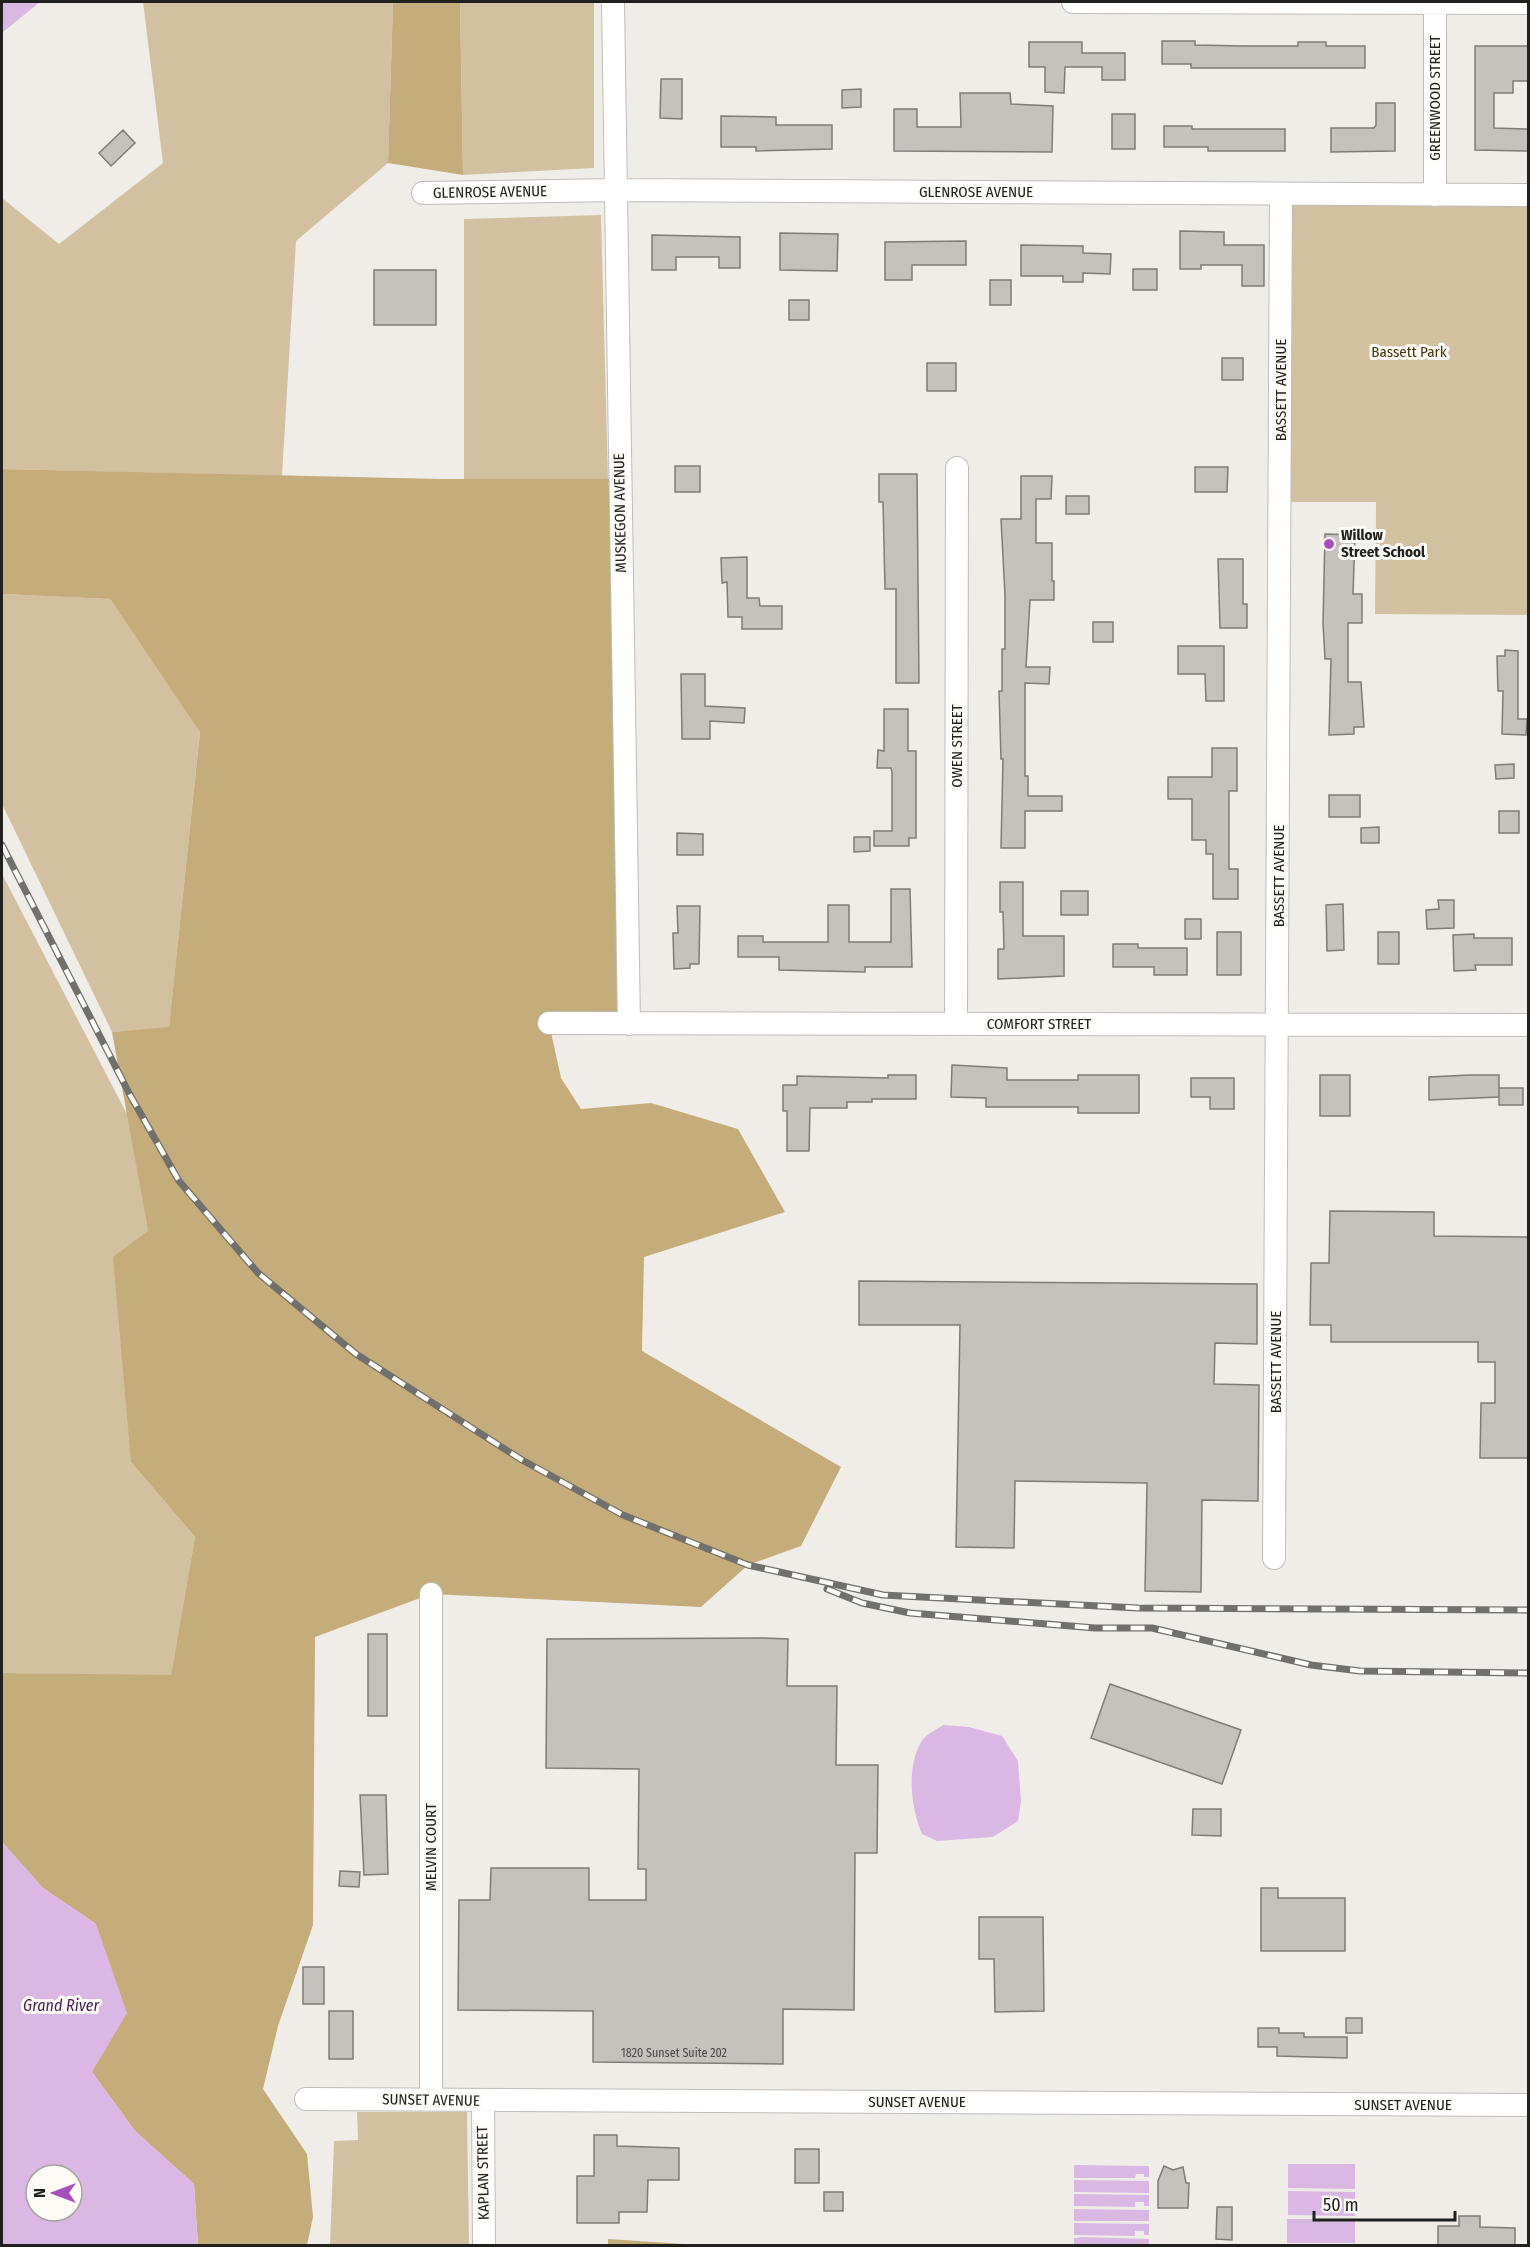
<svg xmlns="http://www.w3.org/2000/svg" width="1530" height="2247" font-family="'Fira Sans Condensed',sans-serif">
  <rect width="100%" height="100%" fill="#f0ede9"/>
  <path fill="#d2c0a1" d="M 143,2 L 393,2 L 388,163 L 296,241 L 282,476 L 2,469 L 2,198 L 59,244 L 163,163 Z
    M 460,2 L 594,2 L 594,168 L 463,175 Z
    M 1291,201 L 1528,202 L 1528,615 L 1375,614 L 1376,502 L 1289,502 Z
    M 601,215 L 608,479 L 464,479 L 464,219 Z
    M 2,594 L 110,599 L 200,731 L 169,1028 L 112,1032 L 2,804 Z
    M 2,874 L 128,1116 L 148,1231 L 131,1462 L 195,1537 L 171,1676 L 2,1673 Z
    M 357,2112 L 467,2112 L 469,2245 L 330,2245 L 334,2141 L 358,2140 Z"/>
  <path fill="#c5ac7b" d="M 393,2 L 460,2 L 463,175 L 388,163 Z
    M 2,469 L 441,479 L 619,479 L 629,1024 L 549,1023 L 561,1078 L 581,1109 L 651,1103 L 738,1129 L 785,1212 L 644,1257 L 642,1351 L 841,1467 L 801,1546 L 748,1565 L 701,1607 L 431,1594 L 315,1637 L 313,1925 L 278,2026 L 263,2089 L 307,2154 L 313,2217 L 307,2245 L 198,2245 L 194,2184 L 135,2131 L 92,2072 L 96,1924 L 43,1888 L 2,1842 L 2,1673 L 171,1675 L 195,1537 L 131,1462 L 113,1257 L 148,1231 L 112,1032 L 169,1027 L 200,732 L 110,599 L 2,594 Z
    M 608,2239 L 699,2245 L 608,2245 Z"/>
  <path fill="#dbb8e4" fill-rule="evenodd" d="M 2,2 L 40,2 L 2,33 Z
    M 943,1725 L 969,1727 L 1002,1736 L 1018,1761 L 1021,1801 L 1018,1821 L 993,1837 L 937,1841 L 922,1834 C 911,1808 906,1768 921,1742 C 925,1735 936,1730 943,1725 Z
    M 2,1842 L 43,1888 L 96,1924 L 127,2013 L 92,2072 L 135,2131 L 194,2184 L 198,2245 L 2,2245 ZM 36,2175 L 72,2175 L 72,2211 L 36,2211 Z
    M 1288,2164 L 1355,2164 L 1355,2189 L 1288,2188 Z
    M 1074,2165 L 1149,2166 L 1149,2177 L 1144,2177 L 1144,2174 L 1136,2174 L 1135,2178 L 1074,2178 Z
    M 1074,2180 L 1149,2181 L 1149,2193 L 1074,2192 Z
    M 1288,2191 L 1355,2192 L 1355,2216 L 1288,2215 Z
    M 1074,2194 L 1149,2195 L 1149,2206 L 1144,2206 L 1144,2202 L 1135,2202 L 1135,2207 L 1074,2206 Z
    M 1074,2209 L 1149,2210 L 1149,2221 L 1074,2221 Z
    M 1287,2219 L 1355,2219 L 1355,2243 L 1287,2243 Z
    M 1074,2223 L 1149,2224 L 1149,2235 L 1144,2235 L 1144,2231 L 1135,2231 L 1135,2236 L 1074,2235 Z
    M 1082,2237 L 1149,2239 L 1149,2245 L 1074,2245 L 1074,2238 Z"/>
  <path fill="#c5c2be" stroke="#7f7c78" stroke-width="1.5" d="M 1162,41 L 1195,41 L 1195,45 L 1244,46 L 1298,46 L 1298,42 L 1326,42 L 1326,46 L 1365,46 L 1365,68 L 1191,68 L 1191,64 L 1162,64 Z
    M 1029,42 L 1082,42 L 1082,53 L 1125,53 L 1125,80 L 1102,80 L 1102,67 L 1065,67 L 1064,93 L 1045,92 L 1045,67 L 1029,67 Z
    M 1475,46 L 1528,46 L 1528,81 L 1513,81 L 1513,93 L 1494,93 L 1494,128 L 1528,129 L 1528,151 L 1475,150 Z
    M 661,79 L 682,79 L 682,119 L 660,118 Z
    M 861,89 L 861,107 L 842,108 L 842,90 Z
    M 960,93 L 1010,93 L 1011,104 L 1053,106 L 1052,152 L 894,151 L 894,109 L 917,109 L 917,127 L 961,127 Z
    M 1376,103 L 1395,103 L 1395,151 L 1331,152 L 1331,128 L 1374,128 L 1376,125 Z
    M 1112,114 L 1135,114 L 1135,149 L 1112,149 Z
    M 721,116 L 776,117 L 776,125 L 832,125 L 832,149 L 756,151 L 756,147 L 721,147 Z
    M 1164,126 L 1192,126 L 1192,129 L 1285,129 L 1285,151 L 1208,151 L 1208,147 L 1164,147 Z
    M 123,130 L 135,143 L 111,166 L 99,153 Z
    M 1180,231 L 1224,232 L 1224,245 L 1264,245 L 1264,286 L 1242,286 L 1242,265 L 1201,265 L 1201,269 L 1180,269 Z
    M 780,233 L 838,234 L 837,271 L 780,270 Z
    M 652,235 L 740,237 L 740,268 L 719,268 L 719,257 L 676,257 L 676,270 L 652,270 Z
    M 966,241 L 966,265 L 912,265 L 912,280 L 885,280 L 885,242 Z
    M 1021,245 L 1083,246 L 1083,253 L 1111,254 L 1110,274 L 1083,273 L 1083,282 L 1063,282 L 1063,276 L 1021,276 Z
    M 1133,269 L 1157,269 L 1157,290 L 1133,290 Z
    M 374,270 L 436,270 L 436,325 L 374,325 Z
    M 990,280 L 1011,280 L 1011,305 L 990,305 Z
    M 789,300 L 809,300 L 809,320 L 789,320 Z
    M 1222,358 L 1243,358 L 1243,380 L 1222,380 Z
    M 927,363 L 956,363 L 956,391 L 927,391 Z
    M 675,466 L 700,466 L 700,492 L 675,492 Z
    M 1195,467 L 1228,467 L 1227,492 L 1195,492 Z
    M 879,474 L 917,474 L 919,683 L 896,683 L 896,589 L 885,589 L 883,502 L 879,502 Z
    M 1021,476 L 1052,476 L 1051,499 L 1036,499 L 1036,543 L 1052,543 L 1052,581 L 1054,581 L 1054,600 L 1030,600 L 1026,667 L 1050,667 L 1049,684 L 1025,683 L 1025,776 L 1028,776 L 1028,796 L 1062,796 L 1062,811 L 1025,811 L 1025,848 L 1001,848 L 1003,759 L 1001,759 L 999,691 L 1002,691 L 1002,649 L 1005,649 L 1005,595 L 1001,519 L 1021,519 Z
    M 1066,496 L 1089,496 L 1089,514 L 1066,514 Z
    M 1325,534 L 1355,535 L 1353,594 L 1362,594 L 1362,623 L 1348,623 L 1348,682 L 1361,682 L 1364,727 L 1354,727 L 1354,734 L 1329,735 L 1331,659 L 1325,659 L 1323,623 Z
    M 747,557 L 747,598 L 759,598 L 760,606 L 782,606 L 782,629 L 742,629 L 742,617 L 728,617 L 727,582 L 722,583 L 721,558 Z
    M 1218,559 L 1243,559 L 1243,604 L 1247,604 L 1247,628 L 1220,628 Z
    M 1093,622 L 1113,622 L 1113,642 L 1093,642 Z
    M 1178,646 L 1224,646 L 1224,701 L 1206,701 L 1205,674 L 1178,674 Z
    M 1505,650 L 1518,651 L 1518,719 L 1527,719 L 1526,735 L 1502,734 L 1503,691 L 1498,691 L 1497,656 L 1505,656 Z
    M 681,674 L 705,674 L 705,706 L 745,708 L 744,723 L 710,721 L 710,739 L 682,739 Z
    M 884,709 L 908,709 L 908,751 L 916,751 L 916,838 L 909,838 L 909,846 L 874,846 L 874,831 L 892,831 L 892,772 L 891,768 L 877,768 L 878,750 L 884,751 Z
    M 1212,748 L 1237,748 L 1237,791 L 1229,791 L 1229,869 L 1238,869 L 1238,899 L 1213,899 L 1213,854 L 1206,854 L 1206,840 L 1192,840 L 1192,799 L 1168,799 L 1168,777 L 1212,777 Z
    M 1514,764 L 1514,778 L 1496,779 L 1495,765 Z
    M 1329,795 L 1360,795 L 1360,817 L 1329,817 Z
    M 1499,811 L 1519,811 L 1519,833 L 1499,833 Z
    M 1379,827 L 1379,843 L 1361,843 L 1361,828 Z
    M 677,833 L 703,834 L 703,855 L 677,855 Z
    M 854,837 L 870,837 L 870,851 L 854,852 Z
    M 1000,882 L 1023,882 L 1023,936 L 1064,936 L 1064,976 L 998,979 L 998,949 L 1004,949 L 1003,912 L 1000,912 Z
    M 891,889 L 910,889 L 912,967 L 865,967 L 865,972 L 779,970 L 779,957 L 738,957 L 738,936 L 763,936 L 763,942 L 828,942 L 828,905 L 849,905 L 849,942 L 891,942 Z
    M 1061,891 L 1088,891 L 1088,915 L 1061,915 Z
    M 1438,900 L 1454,900 L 1454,928 L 1427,929 L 1426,910 L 1439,909 Z
    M 1343,904 L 1344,950 L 1327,951 L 1326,905 Z
    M 677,906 L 700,906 L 699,964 L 690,964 L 690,968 L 674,969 L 673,933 L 678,933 Z
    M 1185,919 L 1201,919 L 1201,939 L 1185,939 Z
    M 1217,932 L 1241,932 L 1241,975 L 1217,975 Z
    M 1378,932 L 1399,932 L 1399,964 L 1378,964 Z
    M 1474,934 L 1474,938 L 1512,938 L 1512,965 L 1475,965 L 1476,970 L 1454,971 L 1453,935 Z
    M 1113,944 L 1138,944 L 1138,948 L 1187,948 L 1187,975 L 1154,975 L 1154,967 L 1113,967 Z
    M 952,1065 L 1007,1068 L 1007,1080 L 1078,1080 L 1078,1075 L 1139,1075 L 1139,1113 L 1078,1113 L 1078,1107 L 986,1107 L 986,1098 L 951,1097 Z
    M 888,1075 L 916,1075 L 916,1099 L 872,1099 L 872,1102 L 847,1102 L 847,1108 L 810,1108 L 809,1151 L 787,1151 L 787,1111 L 783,1111 L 783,1085 L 797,1085 L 797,1076 L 888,1078 Z
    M 1320,1075 L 1350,1075 L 1350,1116 L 1320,1116 Z
    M 1469,1075 L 1499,1075 L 1499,1097 L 1429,1100 L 1429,1077 Z
    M 1191,1078 L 1234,1078 L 1234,1109 L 1210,1109 L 1210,1097 L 1191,1097 Z
    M 1499,1088 L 1523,1088 L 1523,1105 L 1499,1105 Z
    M 1330,1211 L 1434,1212 L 1434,1236 L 1528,1237 L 1528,1458 L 1480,1458 L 1481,1403 L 1495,1403 L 1495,1362 L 1478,1362 L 1478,1342 L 1331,1342 L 1331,1325 L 1310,1325 L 1311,1263 L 1329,1263 Z
    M 859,1281 L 1257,1284 L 1257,1344 L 1215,1343 L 1214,1384 L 1259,1385 L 1258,1501 L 1202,1500 L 1201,1592 L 1145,1591 L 1147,1483 L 1015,1481 L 1014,1548 L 956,1547 L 960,1325 L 859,1325 Z
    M 368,1634 L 387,1634 L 387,1716 L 368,1716 Z
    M 764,1638 L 788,1639 L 787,1686 L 837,1686 L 836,1765 L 878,1765 L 877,1853 L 855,1853 L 854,2010 L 783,2009 L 783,2064 L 593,2062 L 593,2011 L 458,2010 L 459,1900 L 490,1900 L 491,1868 L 589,1868 L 589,1900 L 646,1900 L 646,1869 L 638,1869 L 639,1769 L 546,1768 L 547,1639 Z
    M 1110,1684 L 1241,1730 L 1222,1784 L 1091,1738 Z
    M 360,1795 L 386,1795 L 388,1874 L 364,1875 Z
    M 1193,1809 L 1221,1809 L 1221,1836 L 1192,1835 Z
    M 340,1871 L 360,1872 L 359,1887 L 339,1886 Z
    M 1261,1888 L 1278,1888 L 1278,1898 L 1345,1898 L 1345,1951 L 1261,1951 Z
    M 979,1917 L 1043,1917 L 1044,2011 L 995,2012 L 994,1959 L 979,1959 Z
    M 303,1967 L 324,1967 L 324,2004 L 303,2004 Z
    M 329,2011 L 353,2011 L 353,2059 L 329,2059 Z
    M 1346,2018 L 1362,2018 L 1362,2033 L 1346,2033 Z
    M 1258,2028 L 1279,2028 L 1279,2033 L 1304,2033 L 1304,2037 L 1347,2037 L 1347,2058 L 1277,2056 L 1277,2047 L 1258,2047 Z
    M 594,2135 L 617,2135 L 617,2146 L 679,2148 L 679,2180 L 648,2180 L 647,2212 L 619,2212 L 619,2223 L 577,2223 L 577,2176 L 594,2176 Z
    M 795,2149 L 819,2149 L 819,2183 L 795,2183 Z
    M 1164,2166 L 1173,2170 L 1183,2167 L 1186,2183 L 1189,2183 L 1188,2208 L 1158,2208 L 1158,2181 Z
    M 824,2192 L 843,2192 L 843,2211 L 824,2211 Z
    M 1217,2207 L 1232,2207 L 1232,2240 L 1216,2239 Z
    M 1459,2216 L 1480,2216 L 1480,2227 L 1515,2228 L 1515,2246 L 1438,2246 L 1438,2226 L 1459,2226 Z"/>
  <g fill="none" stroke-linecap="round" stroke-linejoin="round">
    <g stroke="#bfbdb8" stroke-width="24">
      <path id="minor" d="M 613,2 L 629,1024
        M 1073,2 L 1528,3
        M 423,193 L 614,190 L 1528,195
        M 1435,195 L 1435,2
        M 549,1023 L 1528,1025
        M 956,1024 L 957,468
        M 1274,1558 L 1281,194
        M 306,2099 L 1528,2105
        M 431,2099 L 431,1594
        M 483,2100 L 484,2246"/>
    </g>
    <use href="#minor" stroke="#fff" stroke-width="22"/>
    <g stroke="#71706d" stroke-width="7">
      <path id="rail" d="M 2,845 L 130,1095 L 179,1181 L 258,1273 L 356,1354 L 522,1460 L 623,1515 L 748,1565 L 883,1595 L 1138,1608 L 1528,1610
        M 827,1589 L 862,1603 L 910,1613 L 1095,1628 L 1152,1628 L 1311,1665 L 1360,1671 L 1528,1673"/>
    </g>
    <use href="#rail" stroke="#fdfbf6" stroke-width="4.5" stroke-dasharray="14" stroke-linecap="butt"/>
  </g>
  <circle fill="#a64eba" stroke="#fdfbf6" stroke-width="2" cx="1329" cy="544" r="6"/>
  <g text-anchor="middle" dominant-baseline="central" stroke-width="6" stroke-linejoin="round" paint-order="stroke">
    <g font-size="12" fill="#494846">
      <text x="674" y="2053">1820 Sunset Suite 202</text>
    </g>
    <g font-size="15" fill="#20201e" stroke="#fdfbf6">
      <text transform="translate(1435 98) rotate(-90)">GREENWOOD STREET</text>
      <text transform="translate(490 192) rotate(-1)">GLENROSE AVENUE</text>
      <text x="976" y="192">GLENROSE AVENUE</text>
      <text transform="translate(1281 390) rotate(-90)">BASSETT AVENUE</text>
      <text transform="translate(620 513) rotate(-91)">MUSKEGON AVENUE</text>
      <text transform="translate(957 746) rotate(-90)">OWEN STREET</text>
      <text transform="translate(1279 876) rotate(-90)">BASSETT AVENUE</text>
      <text x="1039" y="1024">COMFORT STREET</text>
      <text transform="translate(1276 1362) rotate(-90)">BASSETT AVENUE</text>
      <text transform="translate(431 1847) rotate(-90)">MELVIN COURT</text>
      <text transform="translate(431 2100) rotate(1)">SUNSET AVENUE</text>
      <text x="917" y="2102">SUNSET AVENUE</text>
      <text x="1403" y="2105">SUNSET AVENUE</text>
      <text transform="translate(483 2173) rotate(-91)">KAPLAN STREET</text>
    </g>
    <g font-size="15" fill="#48360e" stroke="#fdfbf6">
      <text x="1409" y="352">Bassett Park</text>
    </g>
    <g font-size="15" font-weight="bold" fill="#20201e" stroke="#fdfbf6" text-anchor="start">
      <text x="1341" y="535">Willow<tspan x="1341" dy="17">Street School</tspan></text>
    </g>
    <g font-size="16" font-style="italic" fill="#461c50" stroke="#fdfbf6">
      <text x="61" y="2005">Grand River</text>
    </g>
  </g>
  <rect width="1530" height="2247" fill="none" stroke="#20201e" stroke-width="6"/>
  <g transform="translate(54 2193) rotate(270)"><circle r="28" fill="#fdfbf6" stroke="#a5a3a0" stroke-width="1.5"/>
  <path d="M0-4.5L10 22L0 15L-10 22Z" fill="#a64eba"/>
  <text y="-9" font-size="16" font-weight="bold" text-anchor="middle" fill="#20201e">N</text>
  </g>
  <path d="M1314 2211v9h141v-9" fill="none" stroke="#20201e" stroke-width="3"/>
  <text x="1323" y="2211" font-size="18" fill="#20201e" stroke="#fdfbf6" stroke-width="4.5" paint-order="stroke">50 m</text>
</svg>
